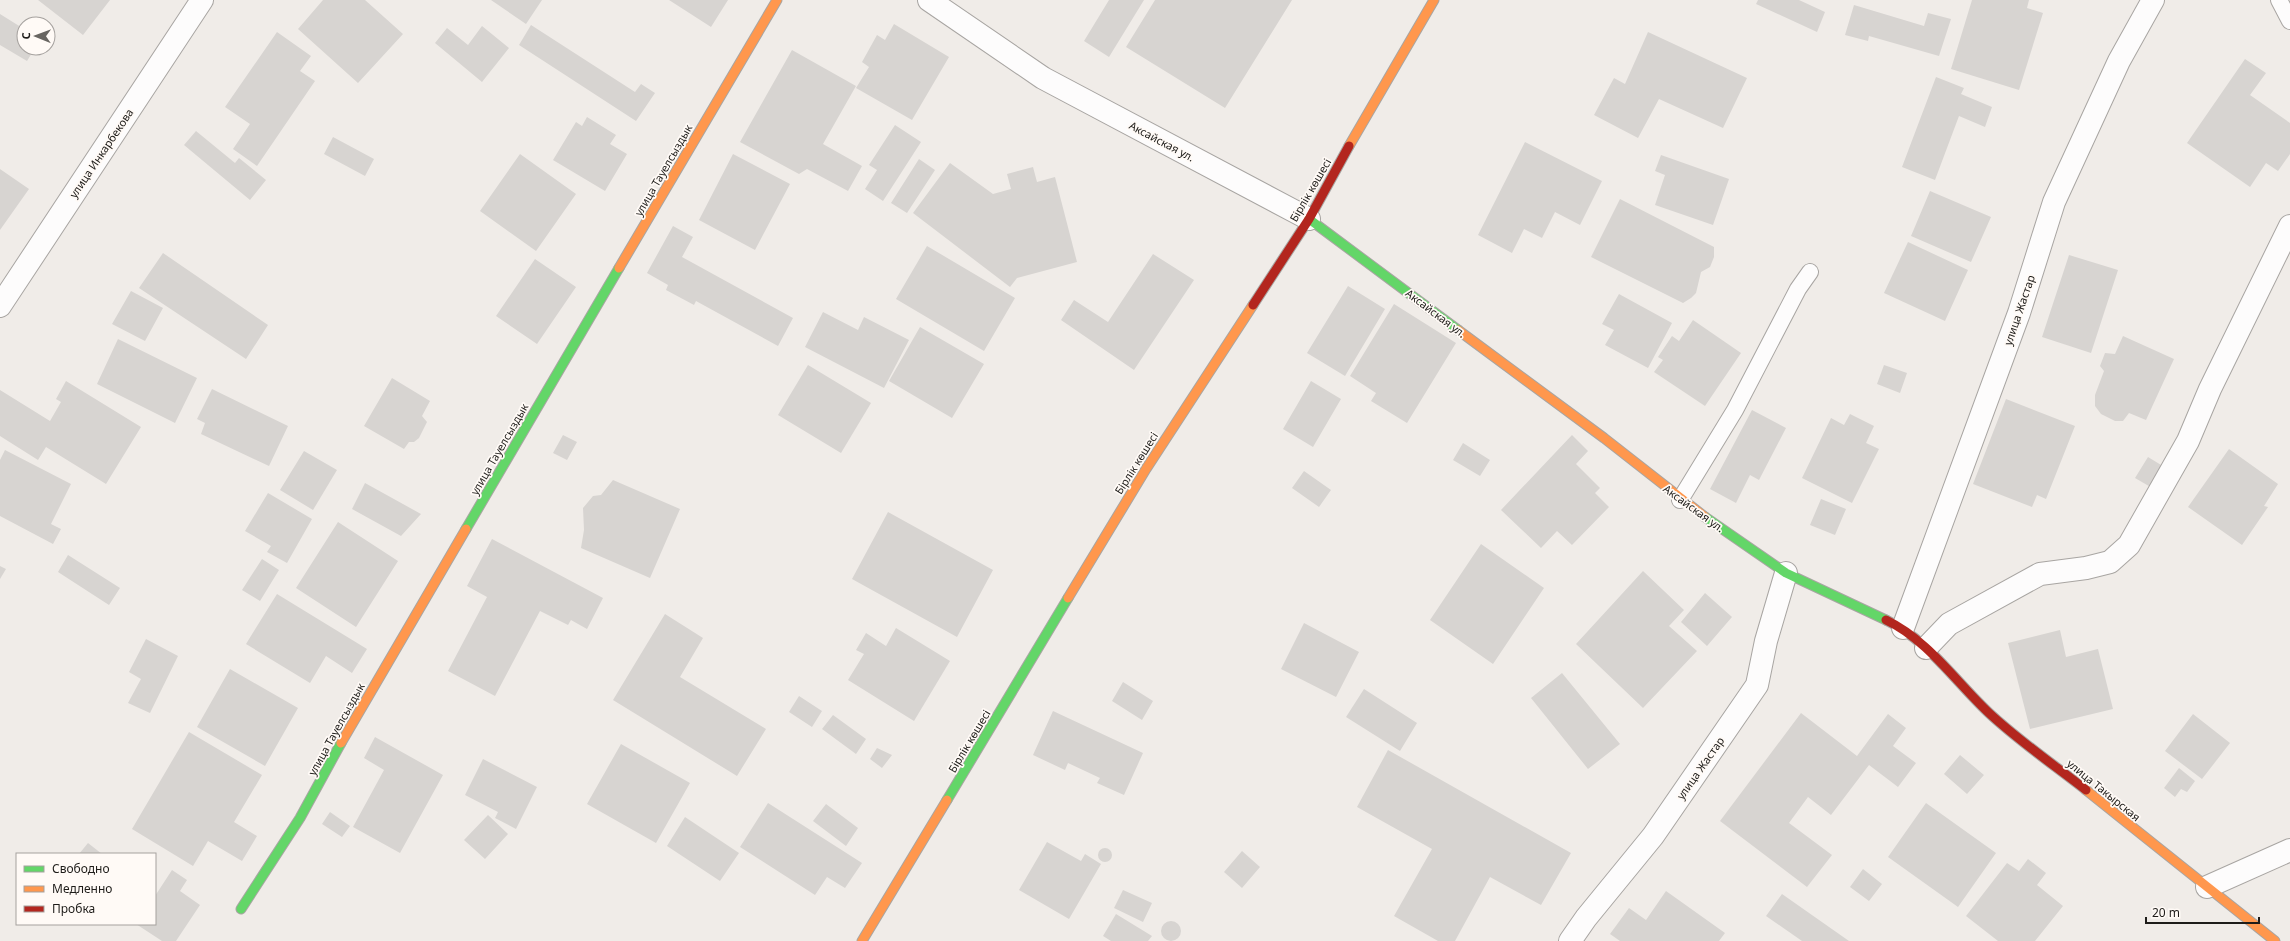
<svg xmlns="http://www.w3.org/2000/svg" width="2290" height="941" font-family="'Noto Sans',sans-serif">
  <rect width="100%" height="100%" fill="#f0ece8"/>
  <path fill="#d7d4d1" d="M 38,0 L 110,0 L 83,35 Z
    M 323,0 L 365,0 L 403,34 L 358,83 L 298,29 Z
    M 491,0 L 542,0 L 526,24 Z
    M 669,0 L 728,0 L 711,27 Z
    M 1109,0 L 1144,0 L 1109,57 L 1084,41 Z
    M 1155,0 L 1292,0 L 1225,108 L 1126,47 Z
    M 1758,0 L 1799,0 L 1825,12 L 1817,32 L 1756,4 Z
    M 1972,0 L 2029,0 L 2027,8 L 2043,13 L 2019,90 L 1951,69 Z
    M 1854,5 L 1924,26 L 1928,13 L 1951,19 L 1939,56 L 1869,36 L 1868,41 L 1845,35 Z
    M 0,14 L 24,29 L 24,48 L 35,48 L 27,61 L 0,45 Z
    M 894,24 L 949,57 L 912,120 L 856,88 L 869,67 L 862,62 L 877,35 L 885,40 Z
    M 531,25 L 635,92 L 641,84 L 655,93 L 636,121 L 519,45 Z
    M 482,26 L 509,48 L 482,82 L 435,43 L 447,28 L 468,45 Z
    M 277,32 L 311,56 L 300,71 L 315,81 L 257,166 L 233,149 L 250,124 L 225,107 Z
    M 1648,32 L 1747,78 L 1723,128 L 1659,99 L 1638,138 L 1594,115 L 1614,78 L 1625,84 Z
    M 792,50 L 856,86 L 823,144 L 862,166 L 848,191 L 807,169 L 799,174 L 740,142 Z
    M 2245,59 L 2266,73 L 2250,95 L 2290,123 L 2290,154 L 2278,171 L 2266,163 L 2250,187 L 2187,143 Z
    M 1936,77 L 1964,88 L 1961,94 L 1992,107 L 1985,127 L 1959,116 L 1935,180 L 1902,167 Z
    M 587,117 L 616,135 L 610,144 L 627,154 L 605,191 L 553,160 L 576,122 L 582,126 Z
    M 895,125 L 921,142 L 883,201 L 865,189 L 877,170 L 869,165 Z
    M 196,131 L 235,163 L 239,158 L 266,180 L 250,200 L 184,145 Z
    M 333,137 L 374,159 L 365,176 L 324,154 Z
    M 1525,142 L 1602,181 L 1580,225 L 1555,212 L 1542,238 L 1524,229 L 1512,253 L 1478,235 Z
    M 520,154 L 576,194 L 536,251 L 480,211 Z
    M 733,154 L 790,184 L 755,250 L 699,220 Z
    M 1661,155 L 1729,179 L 1713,225 L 1655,205 L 1665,175 L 1655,171 Z
    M 919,159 L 935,170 L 907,213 L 891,203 Z
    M 950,163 L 993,194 L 1011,189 L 1007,174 L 1033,167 L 1037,182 L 1055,177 L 1077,262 L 1017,278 L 1010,287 L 913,213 Z
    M 0,169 L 29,189 L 0,230 Z
    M 1930,191 L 1991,217 L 1971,262 L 1911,236 Z
    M 1620,199 L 1714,247 L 1714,257 L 1710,267 L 1701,272 L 1696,293 L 1691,298 L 1683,303 L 1591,257 Z
    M 673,226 L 693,237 L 682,257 L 793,318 L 778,346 L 696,301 L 694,305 L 666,290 L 668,285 L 647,273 Z
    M 1908,242 L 1968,270 L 1945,321 L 1884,293 Z
    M 927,246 L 1015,298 L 984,351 L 896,299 Z
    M 163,253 L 268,325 L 246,359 L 139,288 Z
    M 1153,254 L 1194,280 L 1134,370 L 1061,320 L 1074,300 L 1108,322 Z
    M 2069,255 L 2118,270 L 2091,353 L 2042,337 Z
    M 535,259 L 576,287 L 537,344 L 496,316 Z
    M 1348,286 L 1385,309 L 1345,376 L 1307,353 Z
    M 131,291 L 163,308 L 145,341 L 112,324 Z
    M 1619,294 L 1672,323 L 1648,368 L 1605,345 L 1614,330 L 1602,324 Z
    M 1394,304 L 1456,343 L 1407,423 L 1371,401 L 1376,393 L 1350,376 Z
    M 823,312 L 858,330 L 864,317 L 909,340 L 884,388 L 805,347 Z
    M 1693,320 L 1741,353 L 1705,406 L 1654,372 L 1663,360 L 1658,357 L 1672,336 L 1679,341 Z
    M 920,327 L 984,364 L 952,418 L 889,381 Z
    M 2123,336 L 2174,359 L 2146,420 L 2129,413 L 2123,421 L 2115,421 L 2101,414 L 2095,406 L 2095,395 L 2104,371 L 2100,366 L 2105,353 L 2115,354 Z
    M 118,339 L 197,378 L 175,423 L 97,384 Z
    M 808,365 L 871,403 L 841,453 L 778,415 Z
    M 1884,365 L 1907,373 L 1900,393 L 1877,384 Z
    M 392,378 L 430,401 L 422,416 L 427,422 L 419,438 L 414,442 L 409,442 L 404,449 L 364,426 Z
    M 66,381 L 141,427 L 106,484 L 46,447 L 38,460 L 0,436 L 0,390 L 50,421 L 61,402 L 56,399 Z
    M 1311,381 L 1341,399 L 1313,447 L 1283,429 Z
    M 212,389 L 288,426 L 269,466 L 201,434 L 205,423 L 197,419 Z
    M 2006,399 L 2075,426 L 2046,499 L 2037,495 L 2032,507 L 1973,484 Z
    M 1752,410 L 1786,428 L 1759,480 L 1750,475 L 1736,503 L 1710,489 Z
    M 1850,414 L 1874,426 L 1866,443 L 1879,449 L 1852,503 L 1802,478 L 1831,418 L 1844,425 Z
    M 563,435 L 577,442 L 567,460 L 553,453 Z
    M 1572,435 L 1588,451 L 1576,464 L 1600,488 L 1595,493 L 1609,507 L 1572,545 L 1557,531 L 1541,548 L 1501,510 Z
    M 1463,443 L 1490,460 L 1480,476 L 1453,460 Z
    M 2229,449 L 2278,484 L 2264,506 L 2268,507 L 2242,545 L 2188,507 Z
    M 5,450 L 71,484 L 51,524 L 61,529 L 53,544 L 0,516 L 0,460 Z
    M 304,451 L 337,470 L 313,510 L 280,490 Z
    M 2148,457 L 2166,468 L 2154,489 L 2135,478 Z
    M 1304,471 L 1331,490 L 1319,507 L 1292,488 Z
    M 613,480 L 680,509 L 650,578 L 581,548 L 584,530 L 583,508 L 593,496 L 601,495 Z
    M 365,483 L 421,514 L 401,536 L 352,509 Z
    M 268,493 L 312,519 L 287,563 L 267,552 L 271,546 L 245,531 Z
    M 1821,499 L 1846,509 L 1835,535 L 1810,525 Z
    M 888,512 L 993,570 L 957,637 L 852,579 Z
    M 338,522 L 398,561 L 356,627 L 296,588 Z
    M 492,539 L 603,598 L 587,629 L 571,620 L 568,625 L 540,611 L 495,696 L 448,671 L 487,597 L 467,586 Z
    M 1481,544 L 1544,588 L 1493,664 L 1430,620 Z
    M 68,555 L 120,588 L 109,605 L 58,572 Z
    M 262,559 L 279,570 L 260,601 L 242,590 Z
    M 0,566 L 6,569 L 0,579 Z
    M 1643,571 L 1684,610 L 1669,626 L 1697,651 L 1643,708 L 1576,644 Z
    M 1705,593 L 1732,617 L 1707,646 L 1681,622 Z
    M 277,594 L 367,649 L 352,673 L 326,656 L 310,683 L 246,644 Z
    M 665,614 L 703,638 L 680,677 L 766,729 L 737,776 L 613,700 Z
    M 1304,623 L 1359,652 L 1336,697 L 1281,669 Z
    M 896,628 L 950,661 L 914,721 L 848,680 L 864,654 L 856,650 L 866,633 L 886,646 Z
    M 2060,630 L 2066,657 L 2098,649 L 2113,709 L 2030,729 L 2008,643 Z
    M 146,639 L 178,656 L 150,713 L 128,703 L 141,679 L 129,672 Z
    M 230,669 L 298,708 L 265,766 L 197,727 Z
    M 1562,673 L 1620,744 L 1588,769 L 1531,698 Z
    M 1123,682 L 1153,701 L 1142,720 L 1112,701 Z
    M 1364,689 L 1417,723 L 1400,751 L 1346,717 Z
    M 799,696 L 822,711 L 812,727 L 789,712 Z
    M 1053,711 L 1143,753 L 1124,795 L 1097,783 L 1100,778 L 1068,763 L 1065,770 L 1033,755 Z
    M 1801,713 L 1857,756 L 1888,714 L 1906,728 L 1893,746 L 1916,763 L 1898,787 L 1869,765 L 1831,815 L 1808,797 L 1789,823 L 1832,855 L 1807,887 L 1720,821 Z
    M 2193,714 L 2230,743 L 2202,779 L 2165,751 Z
    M 833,715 L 866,739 L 856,754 L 822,729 Z
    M 189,732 L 262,775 L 234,822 L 257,836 L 242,861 L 208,841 L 193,866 L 132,829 Z
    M 375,737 L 443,775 L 400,853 L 353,827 L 384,770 L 364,758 Z
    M 621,744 L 690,783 L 656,843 L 587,804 Z
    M 877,748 L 892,755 L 882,768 L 870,759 Z
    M 1388,750 L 1571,853 L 1541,905 L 1490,877 L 1455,941 L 1438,941 L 1394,916 L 1432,849 L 1357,807 Z
    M 1960,755 L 1984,775 L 1967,794 L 1944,774 Z
    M 483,759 L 537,787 L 516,829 L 495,818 L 498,812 L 465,795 Z
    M 2179,768 L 2195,781 L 2187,792 L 2181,789 L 2175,797 L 2164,788 Z
    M 768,803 L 862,863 L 845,888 L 827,877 L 815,895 L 740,847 Z
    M 1926,803 L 1996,853 L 1958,907 L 1888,857 Z
    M 826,804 L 858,828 L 846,846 L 813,821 Z
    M 330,812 L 350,826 L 342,837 L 322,824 Z
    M 488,815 L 508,834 L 485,859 L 464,840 Z
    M 685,817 L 739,853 L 720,881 L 667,846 Z
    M 1047,842 L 1081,861 L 1085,854 L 1101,864 L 1069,919 L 1019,890 Z
    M 88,843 L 102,854 L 79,854 Z
    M1098 855a7 7 0 1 1 14 0a7 7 0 1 1-14 0Z
    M 1242,851 L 1260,867 L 1242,888 L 1224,872 Z
    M 2028,859 L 2046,873 L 2037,885 L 2063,906 L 2035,941 L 1998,941 L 1966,916 L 2007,863 L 2019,871 Z
    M 1863,869 L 1882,884 L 1869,901 L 1850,887 Z
    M 172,870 L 187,880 L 180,891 L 200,905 L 176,941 L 162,941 L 136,924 L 155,924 L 155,896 Z
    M 1123,890 L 1152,903 L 1143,922 L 1114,908 Z
    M 1666,891 L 1725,933 L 1719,941 L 1620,941 L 1610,934 L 1629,908 L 1646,920 Z
    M 1782,894 L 1849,941 L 1802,941 L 1766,916 Z
    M 1116,914 L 1152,936 L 1148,941 L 1111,941 L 1103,936 Z
    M1161 931a10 10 0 1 1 20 0a10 10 0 1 1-20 0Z"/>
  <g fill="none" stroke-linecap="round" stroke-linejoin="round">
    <g stroke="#a8a5a2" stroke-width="18">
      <path id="lane" d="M 2279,0 L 2290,21
        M 1680,500 L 1735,410 L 1798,289 L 1810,272"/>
    </g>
    <g stroke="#a8a5a2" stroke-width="24">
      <path id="street" d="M 929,0 L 1043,78 L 1309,219
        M 0,306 L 202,0
        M 1903,628 L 2019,313 L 2054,202 L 2119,61 L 2153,0
        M 1926,648 L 1949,624 L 2040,574 L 2086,568 L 2110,562 L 2129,545 L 2188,441 L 2210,389 L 2290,226
        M 2207,887 L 2290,850
        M 1570,941 L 1586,918 L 1653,836 L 1757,685 L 1766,641 L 1786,573"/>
    </g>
    <g stroke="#a8a5a2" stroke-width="11">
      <path id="fast" d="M 1309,219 L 1458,330
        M 1705,517 L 1786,573 L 1886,620
        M 466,529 L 619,268
        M 947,800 L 1068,598
        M 241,909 L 300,818 L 341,743"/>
    </g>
    <g stroke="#a8a5a2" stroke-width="11">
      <path id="slow" d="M 1349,146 L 1434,0
        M 619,268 L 777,0
        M 1458,330 L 1604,438 L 1705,517
        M 1068,598 L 1146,469 L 1253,305
        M 341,743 L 466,529
        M 2086,790 L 2275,941
        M 862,941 L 947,800"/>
    </g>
    <g stroke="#a8a5a2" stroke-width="11">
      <path id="jam" d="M 1253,305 L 1309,219 L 1349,146
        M 1886,620 C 1928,640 1955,681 1989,713 C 2019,741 2054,765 2086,790"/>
    </g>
    <use href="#lane" stroke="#fdfcfc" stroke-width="16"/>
    <use href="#street" stroke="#fdfcfc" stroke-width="22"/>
    <use href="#fast" stroke="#63d668" stroke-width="9"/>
    <use href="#slow" stroke="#ff974d" stroke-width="9"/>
    <use href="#jam" stroke="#b3261e" stroke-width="9"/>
  </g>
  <g text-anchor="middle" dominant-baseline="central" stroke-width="3.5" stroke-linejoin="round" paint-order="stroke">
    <g font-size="11" fill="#1e1c19" stroke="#fffaf6">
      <text transform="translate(1162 141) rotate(28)">Аксайская ул.</text>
      <text transform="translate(101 153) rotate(-56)">улица Инкарбекова</text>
      <text transform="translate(663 170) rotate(-60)">улица Тауелсыздык</text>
      <text transform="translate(1310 190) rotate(-60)">Бірлік көшесі</text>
      <text transform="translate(2019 310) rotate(-71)">улица Жастар</text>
      <text transform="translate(1436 313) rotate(37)">Аксайская ул.</text>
      <text transform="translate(499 449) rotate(-60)">улица Тауелсыздык</text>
      <text transform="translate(1136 463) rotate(-58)">Бірлік көшесі</text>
      <text transform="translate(1694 508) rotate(36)">Аксайская ул.</text>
      <text transform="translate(336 729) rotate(-61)">улица Тауелсыздык</text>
      <text transform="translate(969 741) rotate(-59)">Бірлік көшесі</text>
      <text transform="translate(1700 768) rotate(-55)">улица Жастар</text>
      <text transform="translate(2104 790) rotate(39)">улица Такырская</text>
    </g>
  </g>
  <rect x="16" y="853" width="140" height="72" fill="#fffaf6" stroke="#a5a19e"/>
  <rect x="24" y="866" width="20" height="6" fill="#63d668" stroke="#a5a19e"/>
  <text x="52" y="873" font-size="12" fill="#1e1c19">Свободно</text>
  <rect x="24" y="886" width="20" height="6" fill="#ff974d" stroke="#a5a19e"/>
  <text x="52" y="893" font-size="12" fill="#1e1c19">Медленно</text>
  <rect x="24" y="906" width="20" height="6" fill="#b3261e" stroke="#a5a19e"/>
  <text x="52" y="913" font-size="12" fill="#1e1c19">Пробка</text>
  <g transform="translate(36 36) rotate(271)"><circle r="19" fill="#fffaf6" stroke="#a5a19e"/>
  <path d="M0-3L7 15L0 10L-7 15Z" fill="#686561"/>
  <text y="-6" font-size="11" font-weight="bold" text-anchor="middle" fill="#1e1c19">С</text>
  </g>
  <path d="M2146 917v6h113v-6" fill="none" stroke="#1e1c19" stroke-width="2"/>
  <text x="2152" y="917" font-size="12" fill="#1e1c19" stroke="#fffaf6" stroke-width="3" paint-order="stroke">20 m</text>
</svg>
